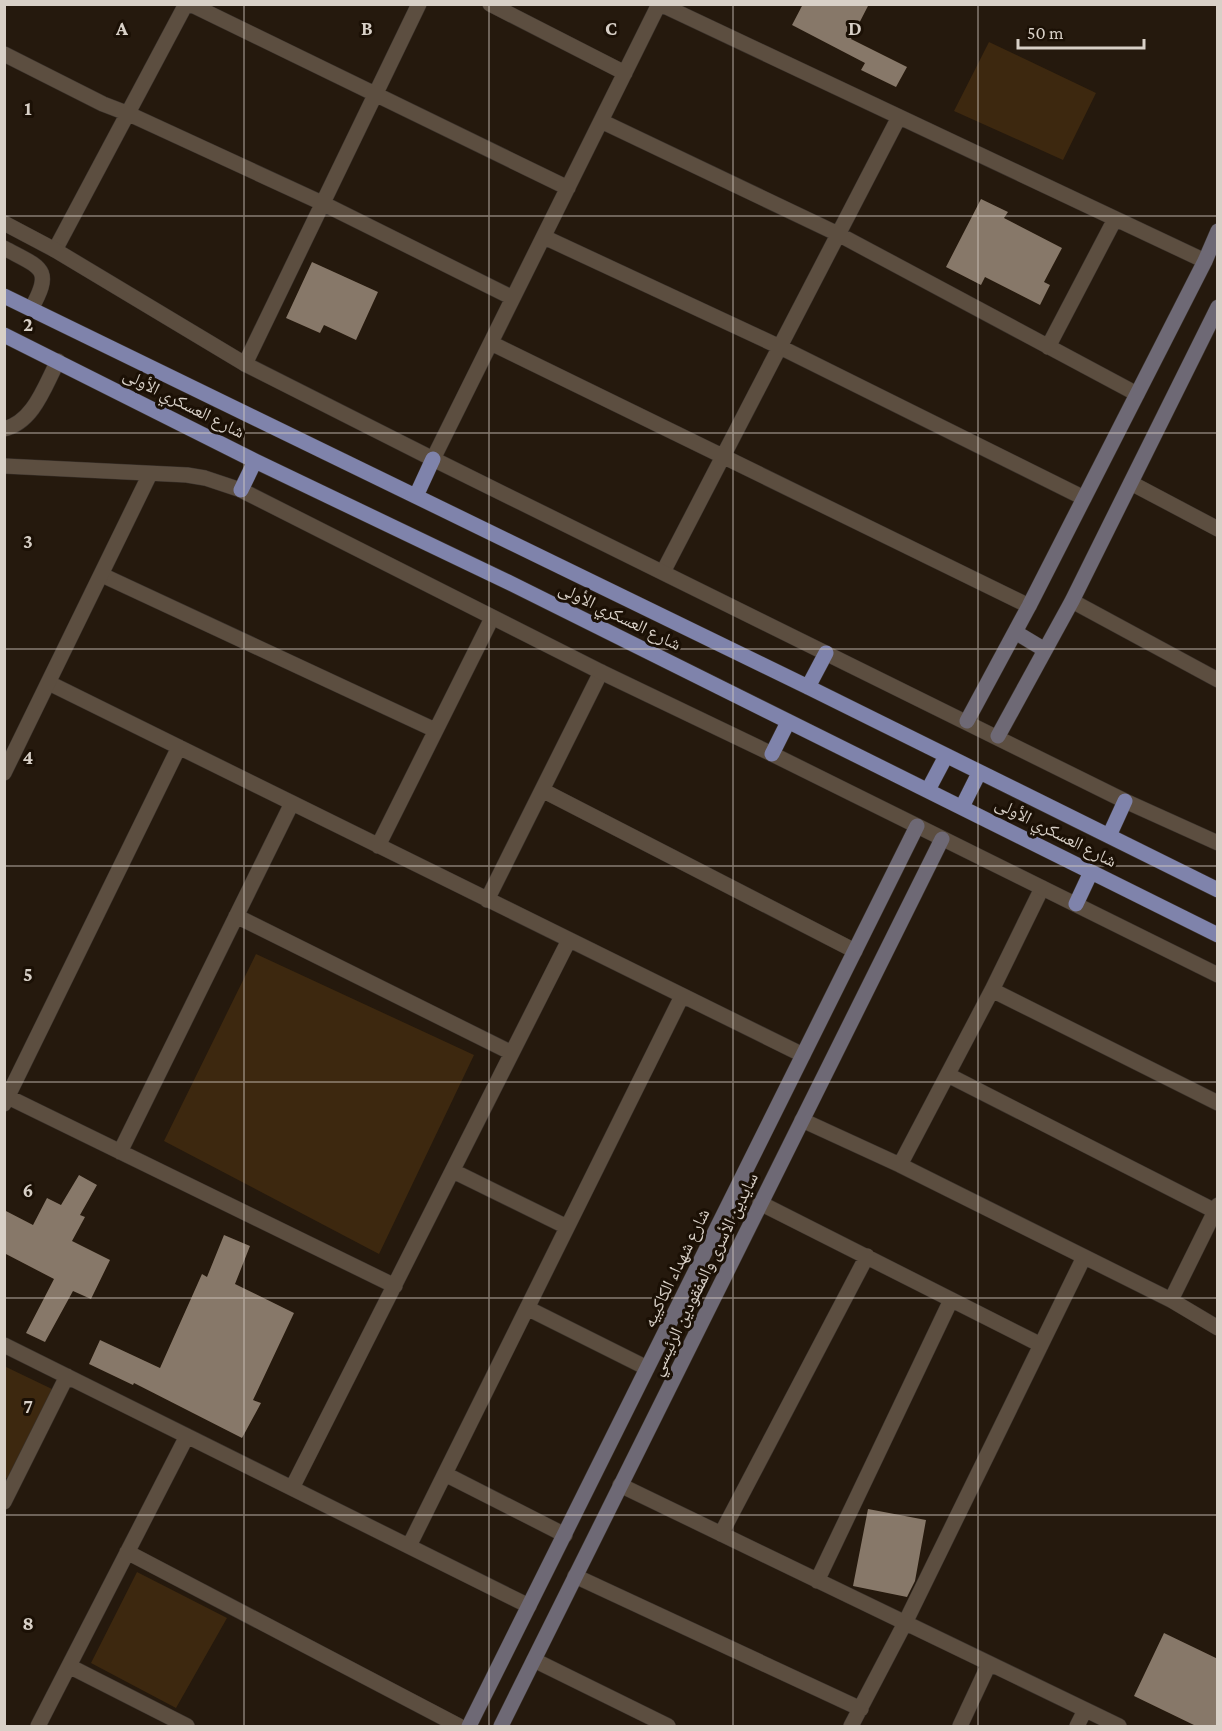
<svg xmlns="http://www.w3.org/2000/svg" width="1222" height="1731" font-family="'Crimson Pro','Noto Naskh Arabic',serif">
  <rect width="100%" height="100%" fill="#25190d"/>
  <path fill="#3d280f" d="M 989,42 L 1096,93 L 1063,160 L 954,111 Z
    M 256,954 L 474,1055 L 379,1254 L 164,1141 Z
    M 4,1366 L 54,1390 L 10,1479 L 4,1477 Z
    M 137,1572 L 227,1618 L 176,1708 L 91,1663 Z"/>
  <path fill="#877869" d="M 803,4 L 869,4 L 851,39 L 907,67 L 896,87 L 861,70 L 865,63 L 792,25 Z
    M 981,199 L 1008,212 L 1004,218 L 1062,248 L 1044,282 L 1050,285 L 1040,305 L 985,277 L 981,285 L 946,267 Z
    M 312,262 L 378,292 L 356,340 L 324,325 L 320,333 L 286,318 Z
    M 79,1175 L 97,1185 L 80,1215 L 85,1217 L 72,1241 L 110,1260 L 91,1299 L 73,1291 L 45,1342 L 26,1333 L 54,1279 L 4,1253 L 4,1210 L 33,1225 L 47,1198 L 61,1205 Z
    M 224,1235 L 250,1246 L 235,1284 L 294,1313 L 253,1400 L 261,1403 L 242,1438 L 134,1383 L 133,1385 L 89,1364 L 100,1340 L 160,1368 L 202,1274 L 207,1277 Z
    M 868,1509 L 926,1520 L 915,1581 L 907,1597 L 853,1586 Z
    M 1164,1633 L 1218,1659 L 1218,1726 L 1196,1726 L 1134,1696 Z"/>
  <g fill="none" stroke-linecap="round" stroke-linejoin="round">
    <g stroke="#3a322c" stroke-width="16">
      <path id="minor" d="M 190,4 L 568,188
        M 490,4 L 625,73
        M 660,4 L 1205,261
        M 4,54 L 103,104 L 129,114 L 322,203 L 513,298
        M 601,121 L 838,234 L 1137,394
        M 544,237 L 780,347 L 1084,498
        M 55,250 L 186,4
        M 491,343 L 1029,606
        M 1048,347 L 1115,219
        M 245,364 L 419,4
        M 433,459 L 659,4
        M 1131,483 L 1218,529
        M 663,572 L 899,117
        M 102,575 L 435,730
        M 1072,601 L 1218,680
        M 49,683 L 803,1055
        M 542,790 L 855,951
        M 378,846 L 492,618
        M 487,900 L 601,672
        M 236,916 L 512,1053
        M 992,990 L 1218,1103
        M 948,1075 L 1215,1211
        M 4,1095 L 395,1286
        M 4,1104 L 179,747
        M 802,1120 L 900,1165 L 1171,1300 L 1218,1328
        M 120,1152 L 292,803
        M 900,1165 L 992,990 L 1042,888
        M 453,1171 L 567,1227
        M 760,1203 L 1041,1345
        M 1171,1300 L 1218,1205
        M 527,1308 L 647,1368
        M 4,1345 L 529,1606
        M 445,1474 L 565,1535
        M 620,1485 L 1119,1726
        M 292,1488 L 569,940
        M 4,1502 L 67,1376
        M 721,1534 L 867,1256
        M 409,1546 L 682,996
        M 127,1552 L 459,1726
        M 575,1576 L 861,1709
        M 817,1581 L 951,1300
        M 534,1660 L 668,1726
        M 69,1666 L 187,1726
        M 38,1726 L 187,1436
        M 851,1726 L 905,1623 L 1084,1257
        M 960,1726 L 989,1664
        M 1077,1726 L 1085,1710"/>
    </g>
    <g stroke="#3a322c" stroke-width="16">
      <path id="tertiary" d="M 4,223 L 55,250 L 245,364 L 433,459 L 1125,801 L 1218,843
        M 4,248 C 41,268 54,268 31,309
        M 4,429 C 34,422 45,385 58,361
        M 4,466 L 187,475 L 205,478 L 241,490 L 601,672 L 772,754 L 1218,975
        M 4,773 L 150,474"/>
    </g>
    <g stroke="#3a322c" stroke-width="16">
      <path id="secondary" d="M 1015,632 L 1045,650
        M 967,721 L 1029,606 L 1205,261 L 1218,231
        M 998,736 L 1072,601 L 1218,307
        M 469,1726 L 917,826
        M 501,1726 L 942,839"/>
    </g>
    <g stroke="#3a322c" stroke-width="16">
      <path id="primary" d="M 4,296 L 808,687 L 1218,890
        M 4,335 L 255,461 L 508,582 L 1218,935
        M 241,490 L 255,461
        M 416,496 L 433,459
        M 808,687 L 826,653
        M 772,754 L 788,722
        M 928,790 L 946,756
        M 962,807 L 979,773
        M 1109,836 L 1125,801
        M 1076,904 L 1091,872"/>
    </g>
    <use href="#minor" stroke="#5c4e40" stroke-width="15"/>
    <use href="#tertiary" stroke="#5c4e40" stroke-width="15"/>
    <use href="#secondary" stroke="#6e6975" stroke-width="15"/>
    <use href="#primary" stroke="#7f83ab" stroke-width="15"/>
  </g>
  <path fill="none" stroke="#d8d0c7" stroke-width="1.5" stroke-opacity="0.55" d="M 244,4 L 244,1726M 489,4 L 489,1726M 733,4 L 733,1726M 978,4 L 978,1726M 4,216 L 1218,216M 4,433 L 1218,433M 4,649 L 1218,649M 4,866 L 1218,866M 4,1082 L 1218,1082M 4,1298 L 1218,1298M 4,1515 L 1218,1515"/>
  <g text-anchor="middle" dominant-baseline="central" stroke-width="6" stroke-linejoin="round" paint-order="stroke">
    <g font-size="18" fill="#d8d0c7" stroke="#1b1005">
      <text transform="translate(184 403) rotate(27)">شارع العسكري الأولى</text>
      <text transform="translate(620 616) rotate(26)">شارع العسكري الأولى</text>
      <text transform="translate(1056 832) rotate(27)">شارع العسكري الأولى</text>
      <text transform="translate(676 1268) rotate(-64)">شارع شهداء الكاكييه</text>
      <text transform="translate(704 1274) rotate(-64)">سايدين الأسرى والمفقودين الرئيسي</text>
    </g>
  </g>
  <g font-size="20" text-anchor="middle" font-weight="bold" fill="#d8d0c7" stroke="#1b1005" stroke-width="6" stroke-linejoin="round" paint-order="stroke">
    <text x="122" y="35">A</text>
    <text x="367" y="35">B</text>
    <text x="611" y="35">C</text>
    <text x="855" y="35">D</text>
    <text x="28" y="115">1</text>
    <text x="28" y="331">2</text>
    <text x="28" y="548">3</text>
    <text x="28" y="764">4</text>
    <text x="28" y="981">5</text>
    <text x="28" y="1197">6</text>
    <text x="28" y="1413">7</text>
    <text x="28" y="1630">8</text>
  </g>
  <rect width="1222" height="1731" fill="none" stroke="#d8d0c7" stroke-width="12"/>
  <path d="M1018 39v9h126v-9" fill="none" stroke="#d8d0c7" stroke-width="3"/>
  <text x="1027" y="39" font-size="18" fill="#d8d0c7" stroke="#1b1005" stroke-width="4.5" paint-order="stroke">50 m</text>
</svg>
